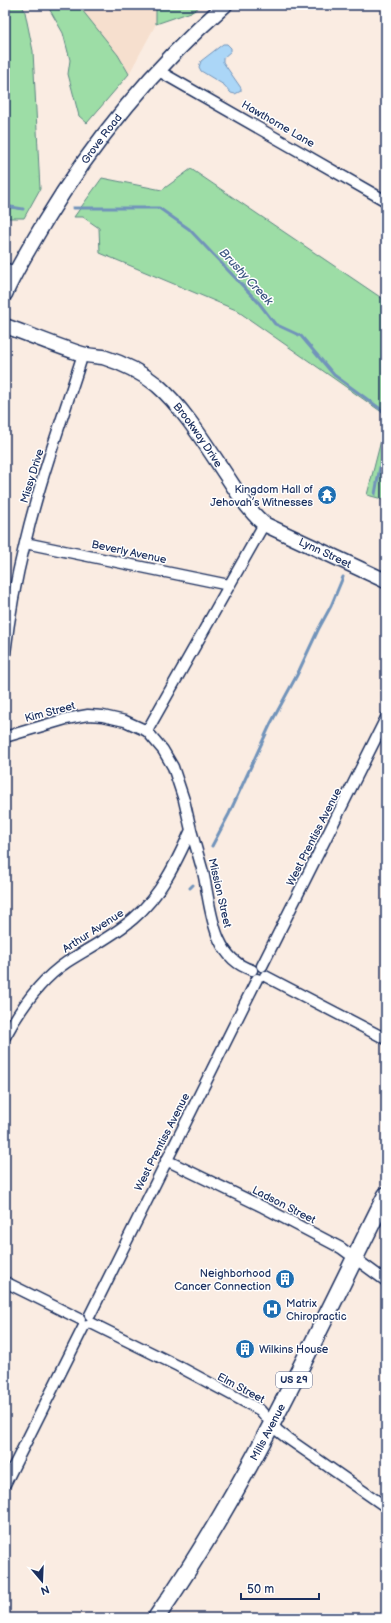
<svg xmlns="http://www.w3.org/2000/svg" width="391" height="1623" font-family="'Balsamiq Sans',sans-serif">
  <rect width="100%" height="100%" fill="#faece2"/>
  <filter id="ink" filterUnits="userSpaceOnUse"><feTurbulence type="fractalNoise" baseFrequency=".025" numOctaves="2"/><feDisplacementMap in="SourceGraphic" scale="8" xChannelSelector="R" yChannelSelector="G"/><feConvolveMatrix kernelMatrix="1 2 1 2 8 2 1 2 1" color-interpolation-filters="sRGB"/></filter>
  <g filter="url(#ink)">
    <path fill="#f6dfce" d="M 78,5 L 201,5 L 194,11 L 156,24 L 129,74 L 118,55 Z"/>
    <path fill="#9ddda6" stroke="#5c8682" d="M 5,5 L 22,5 L 25,12 L 33,51 L 40,189 L 24,218 L 5,218 Z
      M 47,5 L 78,5 L 118,55 L 129,74 L 87,123 L 79,116 L 68,74 L 70,60 L 63,33 Z
      M 156,5 L 201,5 L 194,11 L 156,24 Z
      M 191,169 L 386,301 L 386,415 L 236,310 L 100,253 L 99,228 L 83,217 L 74,217 L 102,178 L 162,190 Z
      M 386,421 L 386,500 L 367,495 Z"/>
    <path fill="#abd6f7" stroke="#7193ba" d="M 223,44 L 227,44 L 231,48 L 231,51 L 223,58 L 223,62 L 241,88 L 241,91 L 235,94 L 231,93 L 224,85 L 201,71 L 199,67 L 201,61 Z"/>
    <g fill="none" stroke-linecap="round" stroke-linejoin="round">
      <path stroke="#7193ba" stroke-width="3" d="M 5,20 L 7,26 L 5,38
        M 5,206 L 23,209
        M 73,208 L 159,208 L 189,229 L 259,303 L 275,324 L 301,336 L 334,375 L 386,413
        M 375,494 L 380,467 L 386,452
        M 212,846 L 229,814 L 271,723 L 297,675 L 318,630 L 331,606 L 343,577
        M 190,888 L 193,885"/>
      <g stroke="#1b2f5e" stroke-width="13">
        <path id="street" d="M 157,70 L 386,201
          M 5,268 L 15,273
          M 25,543 L 229,585
          M 5,654 C 9,617 16,579 25,543 C 40,479 63,417 83,354
          M 147,731 L 264,524
          M 5,737 L 66,719 L 88,715 L 103,716 L 125,721 L 147,731 L 163,750 L 173,767 L 184,800 L 191,830 C 176,863 161,895 133,919 C 113,936 89,948 67,962 C 40,980 20,1009 5,1037
          M 191,830 C 195,844 199,858 203,872 C 211,905 211,958 252,970
          M 262,966 L 386,718
          M 265,976 L 386,1039
          M 166,1160 L 263,1207 L 341,1248 L 386,1281
          M 5,1282 L 80,1319
          M 90,1315 L 257,979
          M 91,1323 L 178,1366 L 260,1410 L 278,1431 L 287,1438 L 386,1507
          M 5,1484 L 84,1326"/>
      </g>
      <g stroke="#1b2f5e" stroke-width="17">
        <g id="secondary">
          <path id="s1" d="M 5,294 C 16,269 30,247 44,223 C 94,140 152,69 225,5"/>
          <path id="s2" d="M 5,326 C 31,335 56,346 82,354 C 89,356 96,356 103,357 C 122,363 141,372 157,385 C 185,409 209,450 230,481 C 240,497 250,512 264,524 L 386,581"/>
        </g>
      </g>
      <g stroke="#1b2f5e" stroke-width="19">
        <g id="primary">
          <path id="s3" d="M 156,1618 C 248,1486 314,1339 386,1195"/>
        </g>
      </g>
      <use href="#street" stroke="#fff" stroke-width="10"/>
      <use href="#secondary" stroke="#fff" stroke-width="14"/>
      <use href="#primary" stroke="#fff" stroke-width="16"/>
    </g>
  </g>
  <defs>
    <g id="temple-disc" transform="scale(1)"><circle r="9.5" fill="#1f6fb2" stroke="#fff"/><path d="M0-6L5-2H3V0L6.5 2.5H4V6H1.5V3h-3V6H-4V2.5H-6.5L-3 0V-2H-5Z" fill="#fff"/></g>
    <g id="building-disc" transform="scale(1)"><circle r="9.5" fill="#1f6fb2" stroke="#fff"/><path d="M-4-6H4V6H1V3H-1V6H-4ZM-2.5-4.3h1.7v1.8h-1.7ZM.8-4.3h1.7v1.8H.8ZM-2.5-1h1.7V.8h-1.7ZM.8-1h1.7V.8H.8Z" fill="#fff"/></g>
    <g id="hospital-disc" transform="scale(1)"><circle r="9.5" fill="#1f6fb2" stroke="#fff"/><path d="M-5-5h3v3.5h4V-5h3V5h-3V1.5h-4V5h-3Z" fill="#fff"/></g>
  </defs>
  <g fill-rule="evenodd">
    <use href="#temple-disc" x="327" y="495"/>
    <use href="#building-disc" x="285" y="1279"/>
    <use href="#hospital-disc" x="272" y="1309"/>
    <use href="#building-disc" x="245" y="1349"/>
  </g>
  <g text-anchor="middle" dominant-baseline="central" stroke-width="3" stroke-linejoin="round" paint-order="stroke">
    <rect fill="#fff" stroke="#5f6d8e" stroke-width="1" x="276" y="1372" width="36" height="16" rx="3"/>
    <g font-size="10" font-weight="bold" fill="#1b2f5e">
      <text x="294" y="1380">US 29</text>
    </g>
    <g font-size="11" fill="#1b2f5e" stroke="#fff">
      <text transform="translate(278 124) rotate(30)">Hawthorne Lane</text>
      <text stroke="none"><textPath href="#s1" startOffset="183">Grove Road</textPath></text>
      <text stroke="none"><textPath href="#s2" startOffset="229">Brookway Drive</textPath></text>
      <text transform="translate(32 476) rotate(-73)">Missy Drive</text>
      <text transform="translate(129 552) rotate(12)">Beverly Avenue</text>
      <text stroke="none"><textPath href="#s2" startOffset="408">Lynn Street</textPath></text>
      <text transform="translate(50 712) rotate(-15)">Kim Street</text>
      <text transform="translate(314 837) rotate(-63)">West Prentiss Avenue</text>
      <text transform="translate(220 893) rotate(77)">Mission Street</text>
      <text transform="translate(93 931) rotate(-33)">Arthur Avenue</text>
      <text transform="translate(162 1142) rotate(-63)">West Prentiss Avenue</text>
      <text transform="translate(284 1205) rotate(27)">Ladson Street</text>
      <text transform="translate(241 1388) rotate(28)">Elm Street</text>
      <text stroke="none"><textPath href="#s3" startOffset="217">Mills Avenue</textPath></text>
    </g>
    <g font-size="11" fill="#1b2f5e" stroke="#fff" text-anchor="end">
      <text x="313" y="489">Kingdom Hall of<tspan x="313" dy="13">Jehovah’s Witnesses</tspan></text>
      <text x="271" y="1273">Neighborhood<tspan x="271" dy="13">Cancer Connection</tspan></text>
      <text x="286" y="1303" text-anchor="start">Matrix<tspan x="286" dy="13">Chiropractic</tspan></text>
      <text x="259" y="1349" text-anchor="start">Wilkins House</text>
    </g>
    <g font-size="12" font-style="italic" fill="#3f5984" stroke="#fff">
      <text transform="translate(246 277) rotate(47)">Brushy Creek</text>
    </g>
  </g>
  <rect width="391" height="1623" fill="none" stroke="#fff" stroke-width="20"/>
  <rect x="10" y="10" width="371" height="1603" fill="none" stroke="#1b2f5e" stroke-width="1.5" filter="url(#ink)"/>
  <g transform="translate(42 1581) rotate(161)" stroke="#ffffff" stroke-width="3" paint-order="stroke">
  <path d="M0-3L7 15L0 10L-7 15Z" fill="#1b2f5e"/>
  <text y="-6" font-size="11" font-weight="bold" text-anchor="middle" fill="#1b2f5e">N</text>
  </g>
  <path d="M241 1593v6h78v-6" fill="none" stroke="#1b2f5e" stroke-width="2"/>
  <text x="247" y="1593" font-size="12" fill="#1b2f5e" stroke="#ffffff" stroke-width="3" paint-order="stroke">50 m</text>
</svg>
